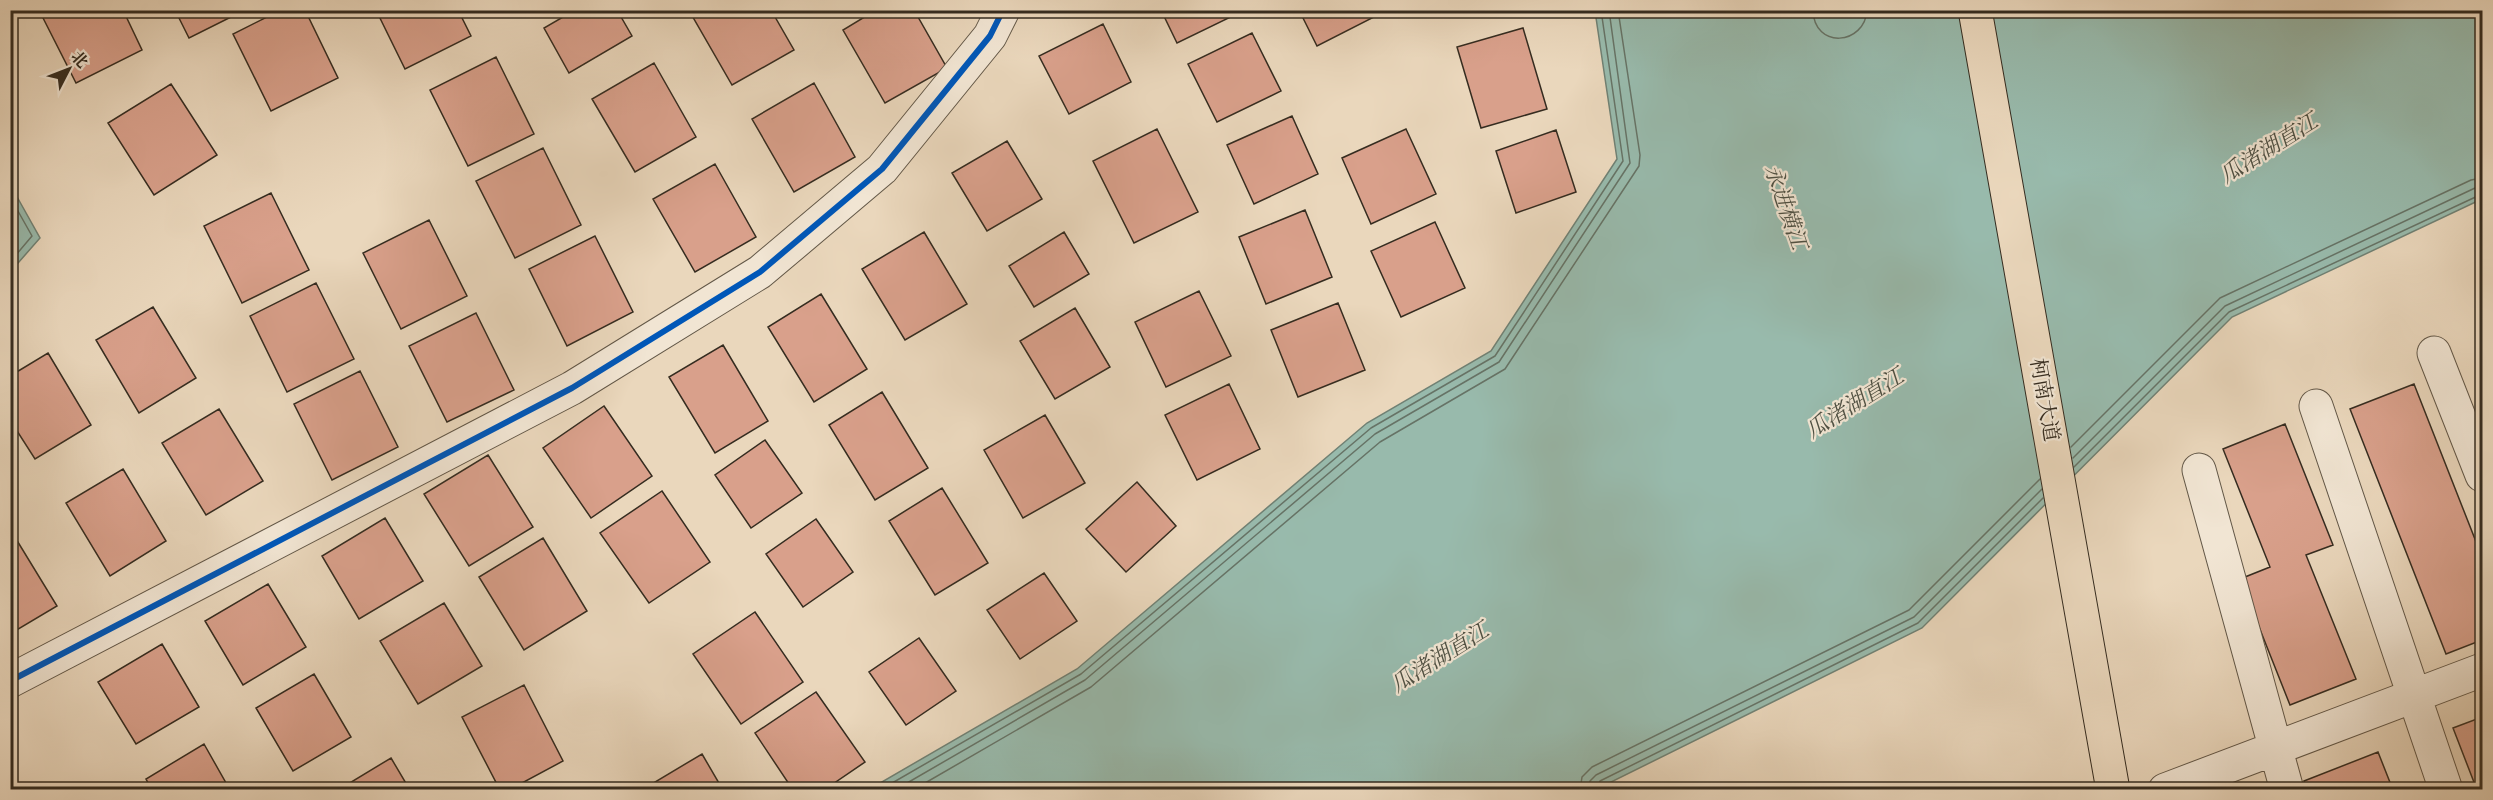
<svg xmlns="http://www.w3.org/2000/svg" width="2493" height="800" font-family="'IM FELL DW Pica','Noto Serif SC',serif">
  <rect width="100%" height="100%" fill="#ead7bc"/>
  <filter id="stains"><feTurbulence type="fractalNoise" baseFrequency=".00333" numOctaves="4"/><feColorMatrix values="0 0 0 0 .2 0 0 0 0 .09 0 0 0 0 .02 0 0 0 .5 -.17"/></filter>
  <radialGradient id="worn" r=".72"><stop offset=".6" stop-color="#630" stop-opacity="0"/><stop offset="1" stop-color="#630" stop-opacity=".3"/></radialGradient>
  <path fill="#98baac" stroke="#708174" stroke-width="1.5" d="M 1835,10 L 1837,17 L 1849,10 L 2482,11 L 2482,199 L 2232,317 L 1922,628 L 1597,789 L 868,790 L 1077,669 L 1367,423 L 1491,351 L 1617,159 L 1595,11 Z
    M 16,195 L 40,238 L 11,271 L 11,197 Z"/>
  <g fill="none" stroke-linecap="round" stroke-linejoin="round">
    <path stroke="#667366" stroke-width="1.5" d="M 1813,10 C 1814,50 1865,45 1867,10
      M 10,202 L 14,204 L 32,236 L 10,262
      M 2071,447 L 2220,298 L 2471,180 L 2482,178
      M 2073,458 L 2225,306 L 2475,188 L 2482,187
      M 2074,467 L 2229,312 L 2482,194
      M 880,790 L 1081,674 L 1371,428 L 1495,356 L 1623,161 L 1601,10
      M 895,790 L 1085,680 L 1375,434 L 1499,362 L 1630,163 L 1609,10
      M 913,790 L 1091,687 L 1380,442 L 1505,369 L 1639,166 L 1640,155 L 1618,10
      M 1580,790 L 1582,777 L 1592,767 L 1909,610 L 2040,479
      M 1589,790 L 1590,781 L 1596,775 L 1914,617 L 2042,489
      M 1596,790 L 1600,781 L 1918,623 L 2043,498"/>
  </g>
  <path fill="#d9a08b" stroke="#352c20" stroke-width="1.5" d="M 39,10 L 123,10 L 142,50 L 76,83 Z
    M 175,10 L 245,10 L 189,38 Z
    M 281,10 L 305,10 L 338,78 L 271,111 L 233,34 Z
    M 376,10 L 458,10 L 471,36 L 405,69 Z
    M 575,10 L 617,10 L 632,36 L 569,73 L 544,28 Z
    M 692,10 L 771,10 L 794,50 L 732,85 L 690,12 Z
    M 876,10 L 914,10 L 947,68 L 885,103 L 843,30 Z
    M 1161,10 L 1240,10 L 1241,12 L 1177,43 Z
    M 1299,10 L 1370,10 L 1374,17 L 1317,46 Z
    M 1103,24 L 1131,82 L 1069,114 L 1039,56 Z
    M 1523,28 L 1547,109 L 1481,128 L 1457,47 Z
    M 1252,33 L 1281,91 L 1217,122 L 1188,64 Z
    M 496,57 L 534,134 L 468,166 L 430,90 Z
    M 654,63 L 696,137 L 635,172 L 592,99 Z
    M 814,83 L 855,157 L 794,192 L 752,119 Z
    M 171,84 L 217,155 L 154,195 L 108,123 Z
    M 1292,116 L 1318,174 L 1254,204 L 1227,145 Z
    M 1157,129 L 1198,212 L 1134,243 L 1093,161 Z
    M 1406,129 L 1436,194 L 1371,224 L 1342,158 Z
    M 1556,130 L 1576,192 L 1516,213 L 1496,151 Z
    M 1007,141 L 1042,199 L 987,231 L 952,173 Z
    M 543,148 L 581,225 L 515,258 L 476,181 Z
    M 715,164 L 756,237 L 695,272 L 653,199 Z
    M 271,193 L 309,270 L 242,303 L 204,226 Z
    M 1305,210 L 1332,277 L 1266,304 L 1239,237 Z
    M 429,220 L 467,296 L 401,329 L 363,253 Z
    M 1435,222 L 1465,288 L 1401,317 L 1371,251 Z
    M 924,232 L 967,304 L 905,340 L 862,269 Z
    M 1064,232 L 1089,274 L 1034,307 L 1009,266 Z
    M 595,236 L 633,312 L 567,346 L 529,269 Z
    M 316,283 L 354,359 L 287,392 L 250,316 Z
    M 1199,291 L 1231,356 L 1166,387 L 1135,322 Z
    M 821,294 L 867,369 L 814,402 L 768,327 Z
    M 1338,303 L 1365,370 L 1298,397 L 1271,330 Z
    M 153,307 L 196,378 L 139,413 L 96,340 Z
    M 1075,308 L 1110,367 L 1055,399 L 1020,341 Z
    M 476,313 L 514,390 L 447,422 L 409,346 Z
    M 723,345 L 768,421 L 715,453 L 669,377 Z
    M 48,353 L 91,425 L 35,459 L 10,420 L 10,376 Z
    M 360,371 L 398,447 L 332,480 L 294,404 Z
    M 1229,384 L 1260,449 L 1197,480 L 1165,415 Z
    M 2414,384 L 2482,557 L 2482,640 L 2446,654 L 2350,409 Z
    M 882,392 L 928,468 L 875,500 L 829,425 Z
    M 604,406 L 652,476 L 591,518 L 543,448 Z
    M 219,409 L 263,481 L 206,515 L 162,443 Z
    M 1045,415 L 1085,483 L 1023,518 L 984,450 Z
    M 2285,424 L 2333,545 L 2306,555 L 2356,679 L 2290,705 L 2240,579 L 2270,567 L 2223,449 Z
    M 765,440 L 802,493 L 751,528 L 715,475 Z
    M 488,455 L 533,527 L 469,566 L 424,494 Z
    M 123,469 L 166,541 L 110,576 L 66,503 Z
    M 1137,482 L 1176,526 L 1126,572 L 1086,529 Z
    M 942,488 L 988,563 L 935,595 L 889,521 Z
    M 662,491 L 710,562 L 649,603 L 600,533 Z
    M 385,518 L 423,581 L 359,619 L 322,556 Z
    M 816,519 L 853,572 L 803,607 L 766,554 Z
    M 13,534 L 57,606 L 10,634 L 10,536 Z
    M 543,538 L 587,611 L 524,650 L 479,577 Z
    M 1044,573 L 1077,621 L 1020,659 L 987,610 Z
    M 268,584 L 306,647 L 243,685 L 205,621 Z
    M 444,603 L 482,666 L 418,704 L 380,641 Z
    M 755,612 L 803,682 L 741,724 L 693,654 Z
    M 919,638 L 956,691 L 906,725 L 869,672 Z
    M 162,644 L 199,707 L 136,744 L 98,682 Z
    M 314,674 L 351,737 L 293,771 L 256,708 Z
    M 524,685 L 563,761 L 509,790 L 500,790 L 462,717 Z
    M 816,692 L 865,762 L 824,790 L 793,790 L 755,733 Z
    M 2482,717 L 2482,790 L 2477,790 L 2453,728 Z
    M 204,744 L 230,790 L 152,790 L 146,779 Z
    M 2378,752 L 2393,790 L 2307,790 L 2304,781 Z
    M 702,754 L 723,790 L 646,790 L 645,788 Z
    M 391,758 L 410,790 L 338,790 Z
    M 10,773 L 20,790 L 10,790 Z"/>
  <g fill="none" stroke-linecap="round" stroke-linejoin="round">
    <g stroke="#625747" stroke-width="35">
      <path id="minor" d="M 2434,353 L 2482,475
        M 2316,406 L 2446,790
        M 2199,470 L 2287,790
        M 10,681 L 572,388 L 760,272 L 882,169 L 990,36 L 1003,10
        M 2165,790 L 2482,670"/>
    </g>
    <g stroke="#352c20" stroke-width="35">
      <path id="major" d="M 1975,10 L 2113,790"/>
    </g>
    <use href="#minor" stroke="#f1e5d3" stroke-width="33"/>
    <use href="#major" stroke="#ead7bc" stroke-width="33"/>
    <g stroke="#f1e5d3" stroke-width="10">
      <path id="cycleway" d="M 10,681 L 572,388 L 760,272 L 882,169 L 990,36 L 1003,10"/>
    </g>
    <use href="#cycleway" stroke="#0057b8" stroke-width="6"/>
  </g>
  <g text-anchor="middle" dominant-baseline="central" stroke-width="4.5" stroke-linejoin="round" paint-order="stroke">
    <g font-size="21" fill="#352c20" stroke="#f1e5d3">
      <text transform="translate(2044 400) rotate(80)">柯南大道</text>
    </g>
    <g font-size="22" font-style="italic" fill="#4e5043" stroke="#f1e5d3">
      <text transform="translate(2269 149) rotate(-32)">瓜渚湖直江</text>
      <text transform="translate(1785 207) rotate(71)">永进横江</text>
      <text transform="translate(1855 404) rotate(-32)">瓜渚湖直江</text>
      <text transform="translate(1440 658) rotate(-32)">瓜渚湖直江</text>
    </g>
  </g>
  <rect width="2493" height="800" fill="none" stroke="#ead7bc" stroke-width="36"/>
  <rect x="12" y="12" width="2469" height="776" fill="none" stroke="#352c20" stroke-width="3"/>
  <rect x="18" y="18" width="2457" height="764" fill="none" stroke="#352c20" stroke-width="1.5"/>
  <g transform="translate(69 69) rotate(48)" stroke="#f1e5d3" stroke-width="4.5" paint-order="stroke">
  <path d="M0-4.5L10 22L0 15L-10 22Z" fill="#352c20"/>
  <text y="-9" font-size="16" font-weight="bold" text-anchor="middle" fill="#352c20">北</text>
  </g>
  <rect width="100%" height="100%" filter="url(#stains)"/>
  <rect width="100%" height="100%" fill="url(#worn)"/>
</svg>
